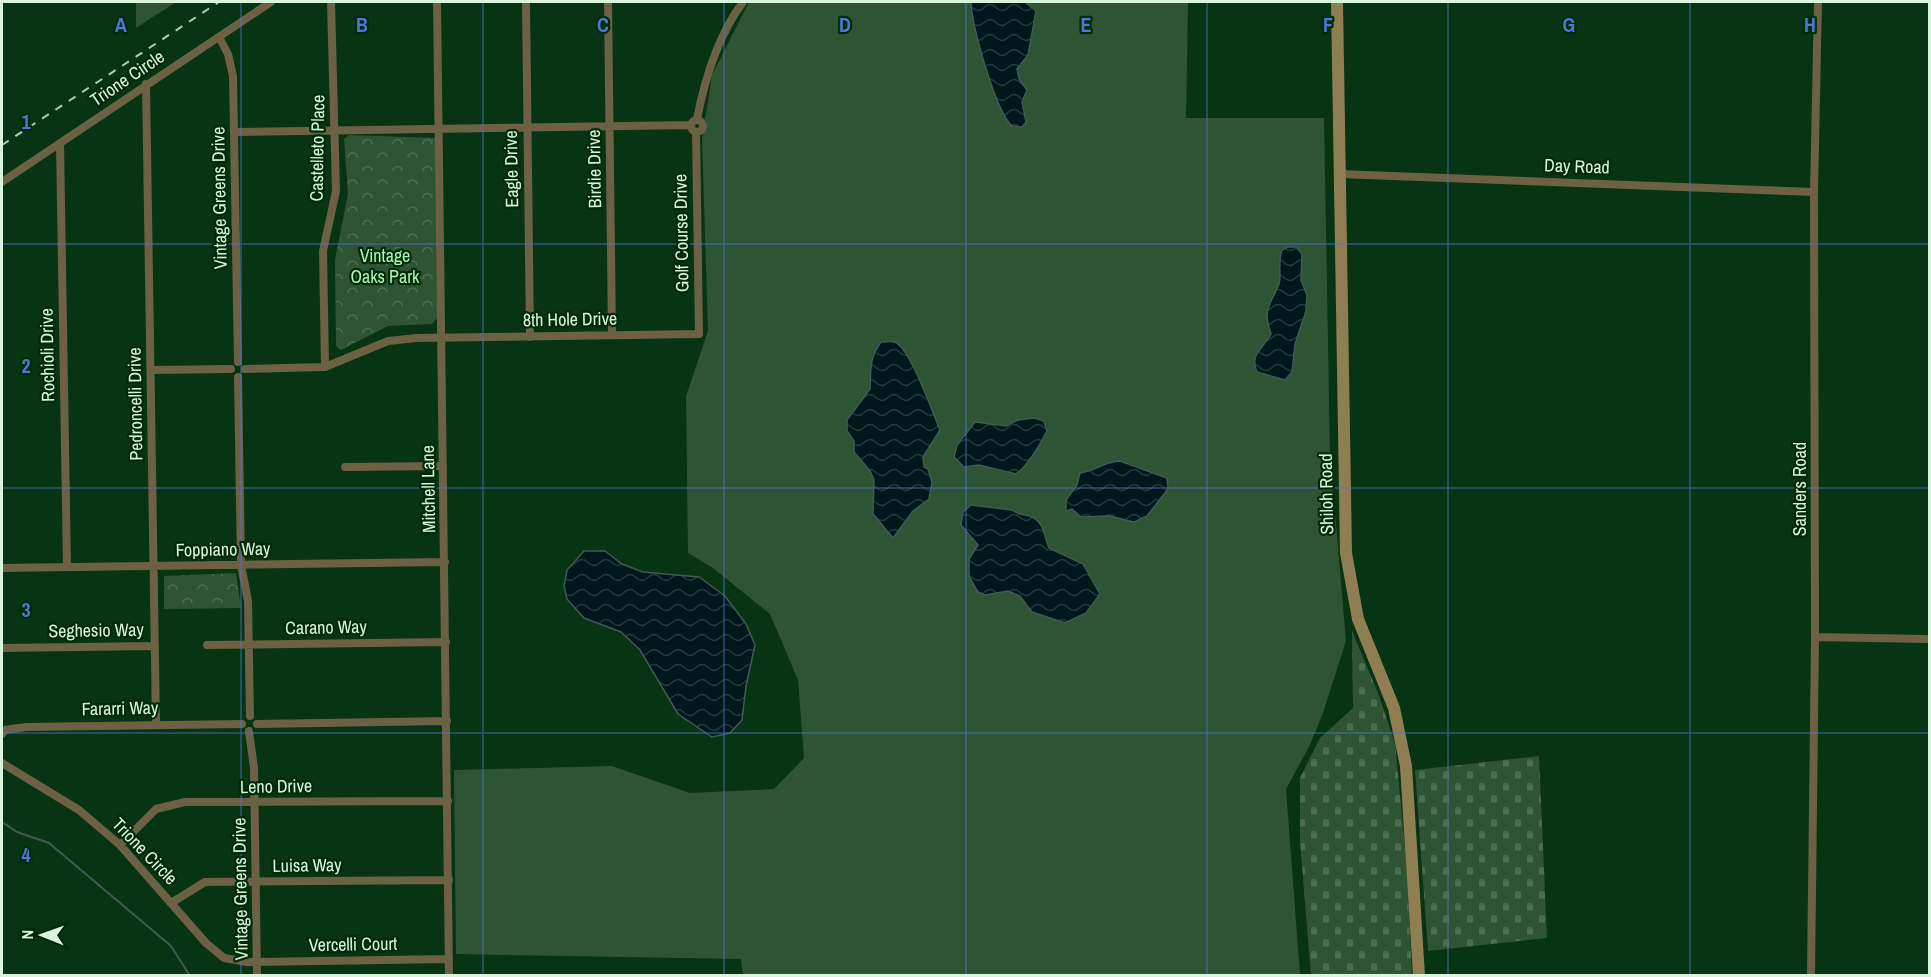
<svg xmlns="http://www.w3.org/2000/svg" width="1931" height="977" font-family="'Archivo Narrow',sans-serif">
  <defs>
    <pattern id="cemetery-stones" width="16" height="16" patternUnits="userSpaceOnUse" patternTransform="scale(1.5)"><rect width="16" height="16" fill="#2f5434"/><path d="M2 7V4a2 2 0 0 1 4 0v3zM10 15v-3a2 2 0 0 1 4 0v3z" fill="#4c6d51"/></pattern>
    <pattern id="park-crowns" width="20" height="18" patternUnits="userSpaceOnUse" patternTransform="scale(1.5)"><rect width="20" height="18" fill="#2f5434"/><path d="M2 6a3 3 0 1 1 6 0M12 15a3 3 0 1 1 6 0" fill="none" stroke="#4c6d51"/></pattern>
    <pattern id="water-waves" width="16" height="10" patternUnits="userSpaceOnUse" patternTransform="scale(1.5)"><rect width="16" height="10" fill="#00171c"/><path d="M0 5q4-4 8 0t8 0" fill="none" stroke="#24393c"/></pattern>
  </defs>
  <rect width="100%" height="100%" fill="#073412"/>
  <path fill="#2f5434" d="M 136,2 L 176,2 L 136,28 Z
    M 749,2 L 1188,2 L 1186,118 L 1324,118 L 1330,454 L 1346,641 L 1323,713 L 1310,745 L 1286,789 L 1300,975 L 743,976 L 741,959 L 456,954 L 454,770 L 612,766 L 690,793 L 774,789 L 804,758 L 798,680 L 770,614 L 713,568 L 688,553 L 686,396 L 708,331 L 702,139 L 712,75 Z"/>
  <path fill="url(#cemetery-stones)" d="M 1352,631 L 1378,693 L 1395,743 L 1406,857 L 1412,975 L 1311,975 L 1300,841 L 1300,778 L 1320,738 L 1353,708 Z
    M 1539,756 L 1547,938 L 1428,951 L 1415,770 Z"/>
  <path fill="url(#park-crowns)" d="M 349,135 L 435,138 L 437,318 L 432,324 L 388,326 L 341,350 L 336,346 L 335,260 L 348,194 L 344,139 Z
    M 236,573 L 241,608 L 164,609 L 164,576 Z"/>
  <path fill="url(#water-waves)" stroke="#415a55" stroke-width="1.5" d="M 971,2 L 1025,2 L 1036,11 L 1028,55 L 1017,69 L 1019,79 L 1027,90 L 1022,102 L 1026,122 L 1022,127 L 1012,126 C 995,110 972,26 971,2 Z
    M 1288,247 L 1296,247 L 1302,254 L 1301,280 L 1307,295 L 1306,311 L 1295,344 L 1292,372 L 1285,380 L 1257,372 C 1249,354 1264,348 1271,334 C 1262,308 1270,307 1279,284 C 1282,276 1277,265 1282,250 Z
    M 881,342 C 885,342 891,341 895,342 C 910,348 933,413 940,430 L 923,457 L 924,467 L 928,469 L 932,482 L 929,499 L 913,511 L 893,538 L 873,514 L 874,480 L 870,471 L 854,452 L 854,441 L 847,431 L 847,420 L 870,389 C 871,371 869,358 881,342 Z
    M 1034,418 L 1044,421 L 1047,431 C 1041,443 1027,467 1016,474 L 979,465 L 964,467 L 954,457 L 957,445 L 975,422 L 1006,426 L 1018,420 Z
    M 1120,461 L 1167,478 L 1168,489 L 1147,516 L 1134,522 L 1109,516 L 1081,517 L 1072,509 L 1066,511 L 1066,500 L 1077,485 L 1080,473 C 1096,471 1103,462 1120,461 Z
    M 971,505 L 1012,510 C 1019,515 1021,514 1029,516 C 1044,520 1044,536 1049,548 L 1083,564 L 1100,594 L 1086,613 L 1065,623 L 1032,612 L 1020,596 L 1008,591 L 985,595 L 978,592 L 969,576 L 969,559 L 978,545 L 961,525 L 963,512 Z
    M 584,551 L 605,551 L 622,564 L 643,572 L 699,577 L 725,596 L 746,624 L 755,645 L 746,686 L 742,720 L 730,733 L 712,737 L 678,714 L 640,650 L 621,632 L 584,618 L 567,599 L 564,586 L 567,570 Z"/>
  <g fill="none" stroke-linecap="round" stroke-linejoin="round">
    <path stroke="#415a55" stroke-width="2" d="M 2,822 L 17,832 L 49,843 L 171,946 L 190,976"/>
    <path stroke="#6c6045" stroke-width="8" d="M 437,2 L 449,976
      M 526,2 L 530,337
      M 608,2 L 612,335
      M 219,37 L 228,54 L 233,76 L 238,362
      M 146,84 L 156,724
      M 697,119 C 705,78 718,35 743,2
      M691 126a6 6 0 1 1 12 0a6 6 0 1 1-12 0Z
      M 235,132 L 690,125
      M 60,143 L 67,567
      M 1339,174 L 1814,192
      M 2,182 L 271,2
      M 325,367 L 323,251 L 336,191 L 331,2
      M 245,369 L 325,367 L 388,341 L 417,338 L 699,334 L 696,132
      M 151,370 L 231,369
      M 238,377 L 241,565 L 248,601 L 250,716
      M 345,467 L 443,466
      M 2,568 L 445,562
      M 1815,637 L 1926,639
      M 207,645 L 446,642
      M 2,648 L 155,646
      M 257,724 L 447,721
      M 249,731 L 254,768 L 257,976
      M 2,734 L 5,730 L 26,727 L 242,724
      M 2,763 L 79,810 L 120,845 L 206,943 L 224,958 L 247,962 L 449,959
      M 120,845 L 156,809 L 185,802 L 448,801
      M 171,903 L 205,882 L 449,880
      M 1811,976 L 1815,637 L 1814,192 L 1818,2"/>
    <path stroke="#907e53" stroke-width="12" d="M 1337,2 L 1346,553 L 1358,619 L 1394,708 L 1406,766 L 1419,976"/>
    <path stroke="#aeceb2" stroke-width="2" stroke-dasharray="8 8" stroke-linecap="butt" d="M 2,145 L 219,2"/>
  </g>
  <path fill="none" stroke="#4c78d9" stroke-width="1.5" stroke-opacity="0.55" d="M 241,2 L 241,976M 483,2 L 483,976M 724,2 L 724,976M 966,2 L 966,976M 1207,2 L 1207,976M 1448,2 L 1448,976M 1690,2 L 1690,976M 2,244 L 1930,244M 2,488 L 1930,488M 2,733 L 1930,733"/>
  <g text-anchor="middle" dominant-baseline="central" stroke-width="4.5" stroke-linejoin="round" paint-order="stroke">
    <g font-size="18" fill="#d8f5db" stroke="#002a08">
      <text transform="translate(127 78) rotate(-34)">Trione Circle</text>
      <text transform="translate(317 148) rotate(-89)">Castelleto Place</text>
      <text transform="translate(1577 166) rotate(2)">Day Road</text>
      <text transform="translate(511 169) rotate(-91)">Eagle Drive</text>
      <text transform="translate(594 169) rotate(-91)">Birdie Drive</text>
      <text transform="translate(219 198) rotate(-91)">Vintage Greens Drive</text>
      <text transform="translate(681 233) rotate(-91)">Golf Course Drive</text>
      <text transform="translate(570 319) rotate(-1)">8th Hole Drive</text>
      <text transform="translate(47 355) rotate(-91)">Rochioli Drive</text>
      <text transform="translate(135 404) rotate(-91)">Pedroncelli Drive</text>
      <text transform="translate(428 489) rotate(-91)">Mitchell Lane</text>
      <text transform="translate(1799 489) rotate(-90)">Sanders Road</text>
      <text transform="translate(1326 494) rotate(-91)">Shiloh Road</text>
      <text transform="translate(223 549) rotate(-1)">Foppiano Way</text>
      <text transform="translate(326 627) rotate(-1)">Carano Way</text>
      <text transform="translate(96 630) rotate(-1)">Seghesio Way</text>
      <text transform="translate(120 708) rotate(-1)">Fararri Way</text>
      <text transform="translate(276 786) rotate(-1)">Leno Drive</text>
      <text transform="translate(145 851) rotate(46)">Trione Circle</text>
      <text transform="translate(307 865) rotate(-1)">Luisa Way</text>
      <text transform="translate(240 889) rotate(-91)">Vintage Greens Drive</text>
      <text transform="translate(353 944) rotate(-1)">Vercelli Court</text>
    </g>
    <g font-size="18" fill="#aaf9b4" stroke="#002a08">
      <text x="385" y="255">Vintage<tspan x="385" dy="21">Oaks Park</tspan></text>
    </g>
  </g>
  <g font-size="20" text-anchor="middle" font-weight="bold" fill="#4c78d9" stroke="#002a08" stroke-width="4.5" stroke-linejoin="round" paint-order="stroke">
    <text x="121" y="32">A</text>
    <text x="362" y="32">B</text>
    <text x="603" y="32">C</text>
    <text x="845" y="32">D</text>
    <text x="1086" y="32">E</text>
    <text x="1328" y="32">F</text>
    <text x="1569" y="32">G</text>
    <text x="1810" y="32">H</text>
    <text x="26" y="129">1</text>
    <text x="26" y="373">2</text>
    <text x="26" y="617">3</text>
    <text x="26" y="862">4</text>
  </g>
  <rect width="1931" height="977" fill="none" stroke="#d8f5db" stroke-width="6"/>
  <g transform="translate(42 935) rotate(271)" stroke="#002a08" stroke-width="4.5" paint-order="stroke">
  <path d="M0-4.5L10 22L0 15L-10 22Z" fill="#d8f5db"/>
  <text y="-9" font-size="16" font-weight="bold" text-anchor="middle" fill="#d8f5db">N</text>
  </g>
</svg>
